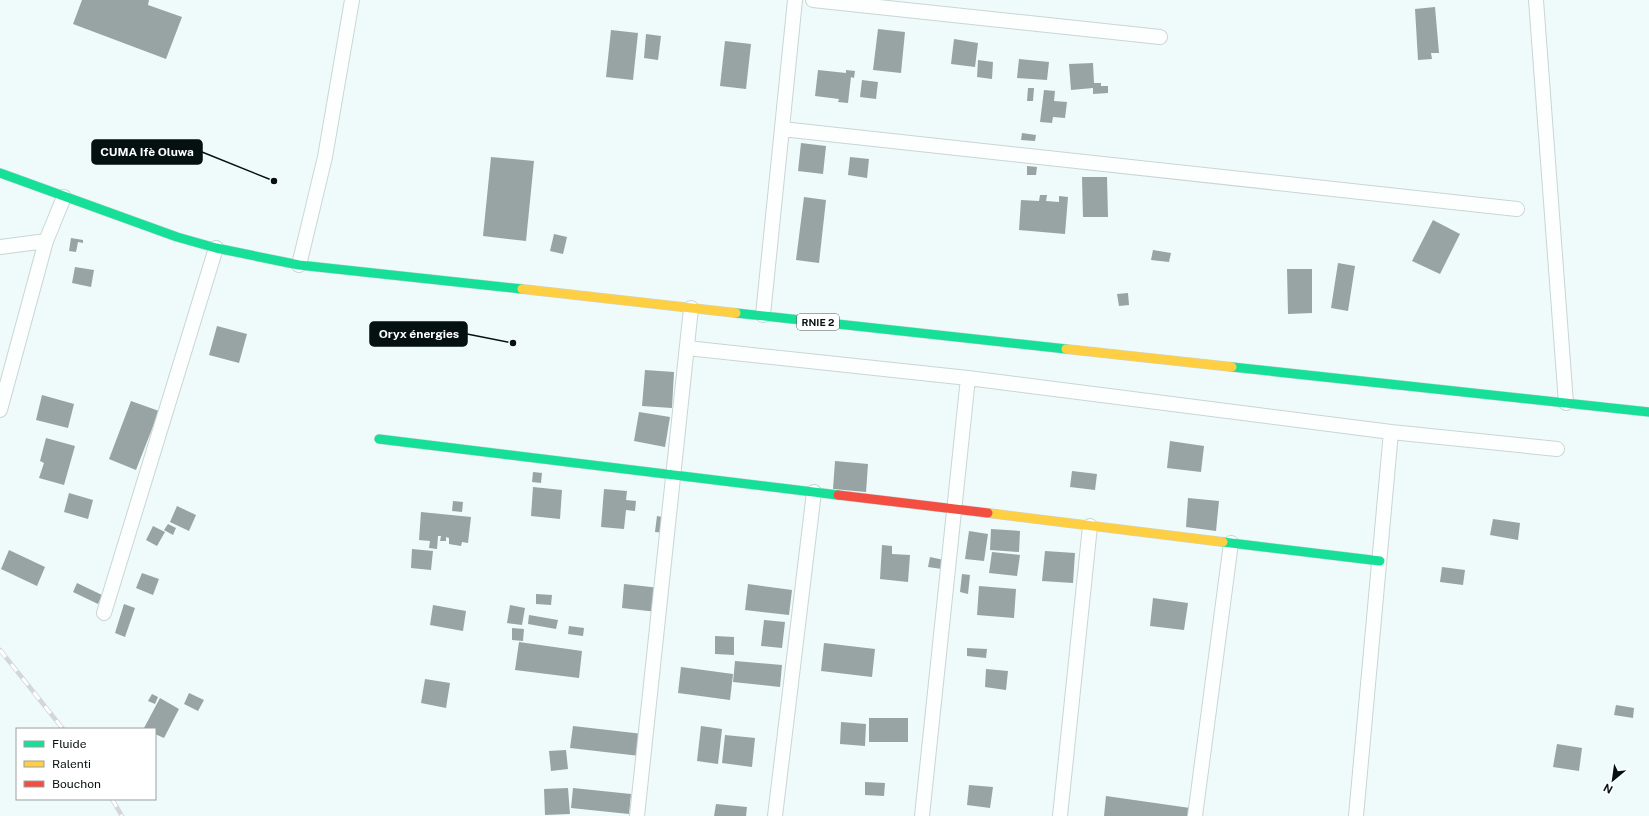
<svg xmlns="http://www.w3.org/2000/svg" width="1649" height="816" font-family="'Public Sans',sans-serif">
  <rect width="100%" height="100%" fill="#effafa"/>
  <path fill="#98a3a3" d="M 82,0 L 149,0 L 148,5 L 182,17 L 166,59 L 73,24 Z
    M 1435,7 L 1439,53 L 1431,53 L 1432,59 L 1418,60 L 1415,9 Z
    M 878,29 L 905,32 L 901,73 L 873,70 Z
    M 611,30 L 638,33 L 633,80 L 606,77 Z
    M 646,34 L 661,36 L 658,60 L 644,58 Z
    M 954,39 L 978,43 L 975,67 L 951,64 Z
    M 725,41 L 751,44 L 746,89 L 720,86 Z
    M 1019,59 L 1049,62 L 1047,80 L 1017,78 Z
    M 978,60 L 993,62 L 992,79 L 977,77 Z
    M 1093,63 L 1094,83 L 1101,83 L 1101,86 L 1108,86 L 1108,93 L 1093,94 L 1093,88 L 1071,90 L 1069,64 Z
    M 818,70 L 846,73 L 846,70 L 855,71 L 854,78 L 851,77 L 848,103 L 838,102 L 839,99 L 815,96 Z
    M 862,80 L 878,82 L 876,99 L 860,97 Z
    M 1028,88 L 1034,88 L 1033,101 L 1027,101 Z
    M 1044,90 L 1055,91 L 1054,101 L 1067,102 L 1065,118 L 1053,117 L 1052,123 L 1040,122 Z
    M 1022,133 L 1036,135 L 1035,141 L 1021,140 Z
    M 801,143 L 826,146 L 823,174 L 798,171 Z
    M 491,157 L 534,161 L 526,241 L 483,236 Z
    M 850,157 L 869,159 L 867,178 L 848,175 Z
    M 1027,166 L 1037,167 L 1036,175 L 1027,175 Z
    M 1082,177 L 1107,177 L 1108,217 L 1083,217 Z
    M 1040,195 L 1047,195 L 1046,201 L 1059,202 L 1059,196 L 1068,197 L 1065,234 L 1019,230 L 1021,200 L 1039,201 Z
    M 804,197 L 826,200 L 819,263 L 796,260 Z
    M 1433,220 L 1460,234 L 1440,274 L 1412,261 Z
    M 554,234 L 567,237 L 563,254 L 550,251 Z
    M 71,238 L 83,240 L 83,243 L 78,242 L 76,252 L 69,251 Z
    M 1153,250 L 1171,253 L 1169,262 L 1151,260 Z
    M 1338,263 L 1355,266 L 1348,311 L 1331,308 Z
    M 75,267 L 94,270 L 91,287 L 72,283 Z
    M 1287,269 L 1312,269 L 1312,313 L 1288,314 Z
    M 1128,293 L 1129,305 L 1119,306 L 1117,294 Z
    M 217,326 L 247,334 L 239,363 L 209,355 Z
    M 645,370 L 674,372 L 672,408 L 642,406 Z
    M 42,395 L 74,404 L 68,428 L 36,420 Z
    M 131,401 L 159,411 L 136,470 L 109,459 Z
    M 639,412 L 670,417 L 665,447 L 634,441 Z
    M 46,438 L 75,446 L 64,485 L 39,478 L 44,463 L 40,461 Z
    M 1170,441 L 1204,446 L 1201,472 L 1167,468 Z
    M 835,461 L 868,464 L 866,492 L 833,489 Z
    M 1072,471 L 1097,474 L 1095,490 L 1070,487 Z
    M 533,472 L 542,473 L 541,483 L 532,482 Z
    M 533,487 L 562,490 L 560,519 L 531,516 Z
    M 604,489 L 627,491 L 626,500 L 636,501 L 635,511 L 626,510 L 624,529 L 601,527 Z
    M 69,493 L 93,500 L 88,519 L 64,512 Z
    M 1188,498 L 1219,501 L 1216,531 L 1186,527 Z
    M 453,501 L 463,502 L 462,512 L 452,511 Z
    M 177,506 L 196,515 L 189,531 L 170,522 Z
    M 421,512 L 471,517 L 468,543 L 462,542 L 461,546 L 449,544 L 449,538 L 446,537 L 446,541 L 440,541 L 441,536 L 438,536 L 437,549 L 429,548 L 430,541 L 419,540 Z
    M 657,516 L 668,518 L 667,533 L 655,532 Z
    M 1493,519 L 1520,523 L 1518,540 L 1490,535 Z
    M 168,524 L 176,528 L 173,535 L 164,530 Z
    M 153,526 L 165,532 L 157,546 L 146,540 Z
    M 991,529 L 1020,531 L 1019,552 L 990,550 Z
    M 969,531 L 988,534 L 984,561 L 965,559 Z
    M 882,545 L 892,546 L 892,554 L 910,555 L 908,582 L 880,579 Z
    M 412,549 L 433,551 L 431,570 L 411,568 Z
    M 9,550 L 45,567 L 37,586 L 1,569 Z
    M 1045,551 L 1075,553 L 1073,583 L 1042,581 Z
    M 992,552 L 1020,555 L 1017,576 L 989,573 Z
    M 930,557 L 944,560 L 942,569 L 928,567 Z
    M 1442,567 L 1465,570 L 1463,585 L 1440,582 Z
    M 142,573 L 159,579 L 153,595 L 136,588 Z
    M 962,574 L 970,575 L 968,594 L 960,592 Z
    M 77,583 L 102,595 L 98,604 L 73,592 Z
    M 624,584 L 660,588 L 657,612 L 622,608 Z
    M 748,584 L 792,590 L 789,615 L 745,610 Z
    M 979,586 L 1016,589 L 1014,618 L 977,615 Z
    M 536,594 L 552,595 L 551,605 L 536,604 Z
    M 1153,598 L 1188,603 L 1184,630 L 1150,626 Z
    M 124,604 L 135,608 L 125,637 L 115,633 Z
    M 433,605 L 466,611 L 463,631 L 430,625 Z
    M 510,605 L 525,608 L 522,625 L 507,623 Z
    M 529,615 L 558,620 L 556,629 L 528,624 Z
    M 764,620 L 785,622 L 782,648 L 761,646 Z
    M 569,626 L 584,628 L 583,636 L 568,634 Z
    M 512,628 L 524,629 L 523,641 L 512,640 Z
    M 715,636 L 734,637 L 734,655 L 715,654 Z
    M 519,642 L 582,651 L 579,678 L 515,670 Z
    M 824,643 L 875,649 L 872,677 L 821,671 Z
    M 967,648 L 987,649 L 986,658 L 967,656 Z
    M 735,661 L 782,665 L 780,687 L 733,682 Z
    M 681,667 L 733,674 L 730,700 L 678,693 Z
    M 986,669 L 1008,671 L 1006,690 L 985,687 Z
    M 425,679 L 450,683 L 446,708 L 421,703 Z
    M 189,693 L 204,700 L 198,711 L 184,704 Z
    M 152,694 L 158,697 L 155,704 L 148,701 Z
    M 160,698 L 179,709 L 164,738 L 155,734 L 155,729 L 144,728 Z
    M 1616,705 L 1634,708 L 1633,718 L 1614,715 Z
    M 869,718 L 908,718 L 908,742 L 869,742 Z
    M 841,722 L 866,724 L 865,746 L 840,744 Z
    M 573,726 L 643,734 L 640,756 L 570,748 Z
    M 701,726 L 722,729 L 718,764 L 697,761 Z
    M 725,735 L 755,738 L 752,767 L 722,763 Z
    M 1557,744 L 1582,748 L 1579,771 L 1553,767 Z
    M 566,750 L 568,769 L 551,771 L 549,751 Z
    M 865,782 L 885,783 L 884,796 L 865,795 Z
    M 969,785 L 993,787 L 990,808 L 967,805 Z
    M 568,788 L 570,814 L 545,815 L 544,789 Z
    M 573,788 L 631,794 L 629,814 L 571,808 Z
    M 1106,796 L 1190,808 L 1189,816 L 1104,816 Z
    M 716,804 L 747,807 L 746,816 L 714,816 Z"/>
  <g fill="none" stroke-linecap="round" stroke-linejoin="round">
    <g stroke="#cad5d5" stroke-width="16">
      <path id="street" d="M 813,0 L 1160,37
        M 1536,0 L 1566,403
        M 782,129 L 1517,209
        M 0,247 L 46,241
        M 299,265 L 325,157 L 352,0
        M 763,315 L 795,0
        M 687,348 L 968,378 L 1391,432 L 1557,449
        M 0,410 L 46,241 L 64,197
        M 104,613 L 216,248
        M 637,816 L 691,308
        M 775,816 L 814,492
        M 922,816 L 968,378
        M 1060,816 L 1090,526
        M 1195,816 L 1231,543
        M 1356,816 L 1391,432"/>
    </g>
    <g stroke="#cad5d5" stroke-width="10">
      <path id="fast" d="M 0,173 L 177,237 L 216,248 L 299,265 L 522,289
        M 736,313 L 1066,349
        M 1232,367 L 1649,412
        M 379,439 L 838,495
        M 1223,542 L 1380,561"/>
    </g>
    <g stroke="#cad5d5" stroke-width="10">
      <path id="slow" d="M 522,289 L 736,313
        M 1066,349 L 1232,367
        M 988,513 L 1223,542"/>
    </g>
    <g stroke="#cad5d5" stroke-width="10">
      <path id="jam" d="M 838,495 L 988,513"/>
    </g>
    <use href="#street" stroke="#fdfefe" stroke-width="14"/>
    <use href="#fast" stroke="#16e098" stroke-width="9"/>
    <use href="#slow" stroke="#ffcf43" stroke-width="9"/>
    <use href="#jam" stroke="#f24e42" stroke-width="9"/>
    <g stroke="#d4d7d7" stroke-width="4.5">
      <path id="rail" d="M 0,650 L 63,729
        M 112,799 L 122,816"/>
    </g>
    <use href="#rail" stroke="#fff" stroke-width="3" stroke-dasharray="9" stroke-linecap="butt"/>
  </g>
  <g text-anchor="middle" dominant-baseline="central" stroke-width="4" stroke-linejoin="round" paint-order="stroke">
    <rect fill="#fff" stroke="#505858" stroke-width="1" x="797" y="314" width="42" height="16" rx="3"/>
    <g font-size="10" font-weight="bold" fill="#051010">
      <text x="818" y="322">RNIE 2</text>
    </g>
  </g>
  <path fill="none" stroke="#051010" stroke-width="1.5" d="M274 181L202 152M513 343L467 334"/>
  <g fill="#051010" stroke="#fff" stroke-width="1.5">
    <circle cx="274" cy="181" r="4"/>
    <circle cx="513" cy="343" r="4"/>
  </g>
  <g fill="#051010" stroke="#051010" stroke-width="1.5">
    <rect x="92" y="140" width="110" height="24" rx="4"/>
    <rect x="370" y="322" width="97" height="24" rx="4"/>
  </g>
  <g font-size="12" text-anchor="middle" font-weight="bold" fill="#fff">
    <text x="147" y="156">CUMA Ifè Oluwa</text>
    <text x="419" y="338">Oryx énergies</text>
  </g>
  <rect x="16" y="728" width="140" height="72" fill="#ffffff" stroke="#9b9f9f"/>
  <rect x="24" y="741" width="20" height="6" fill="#16e098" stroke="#9b9f9f"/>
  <text x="52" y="748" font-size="12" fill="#051010">Fluide</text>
  <rect x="24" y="761" width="20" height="6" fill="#ffcf43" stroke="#9b9f9f"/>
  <text x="52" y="768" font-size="12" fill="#051010">Ralenti</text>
  <rect x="24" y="781" width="20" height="6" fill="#f24e42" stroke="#9b9f9f"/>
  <text x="52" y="788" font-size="12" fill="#051010">Bouchon</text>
  <g transform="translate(1613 780) rotate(209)" stroke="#ffffff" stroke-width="3" paint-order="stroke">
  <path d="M0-3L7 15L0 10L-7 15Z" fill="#051010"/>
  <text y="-6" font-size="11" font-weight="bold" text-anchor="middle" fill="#051010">N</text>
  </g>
</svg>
